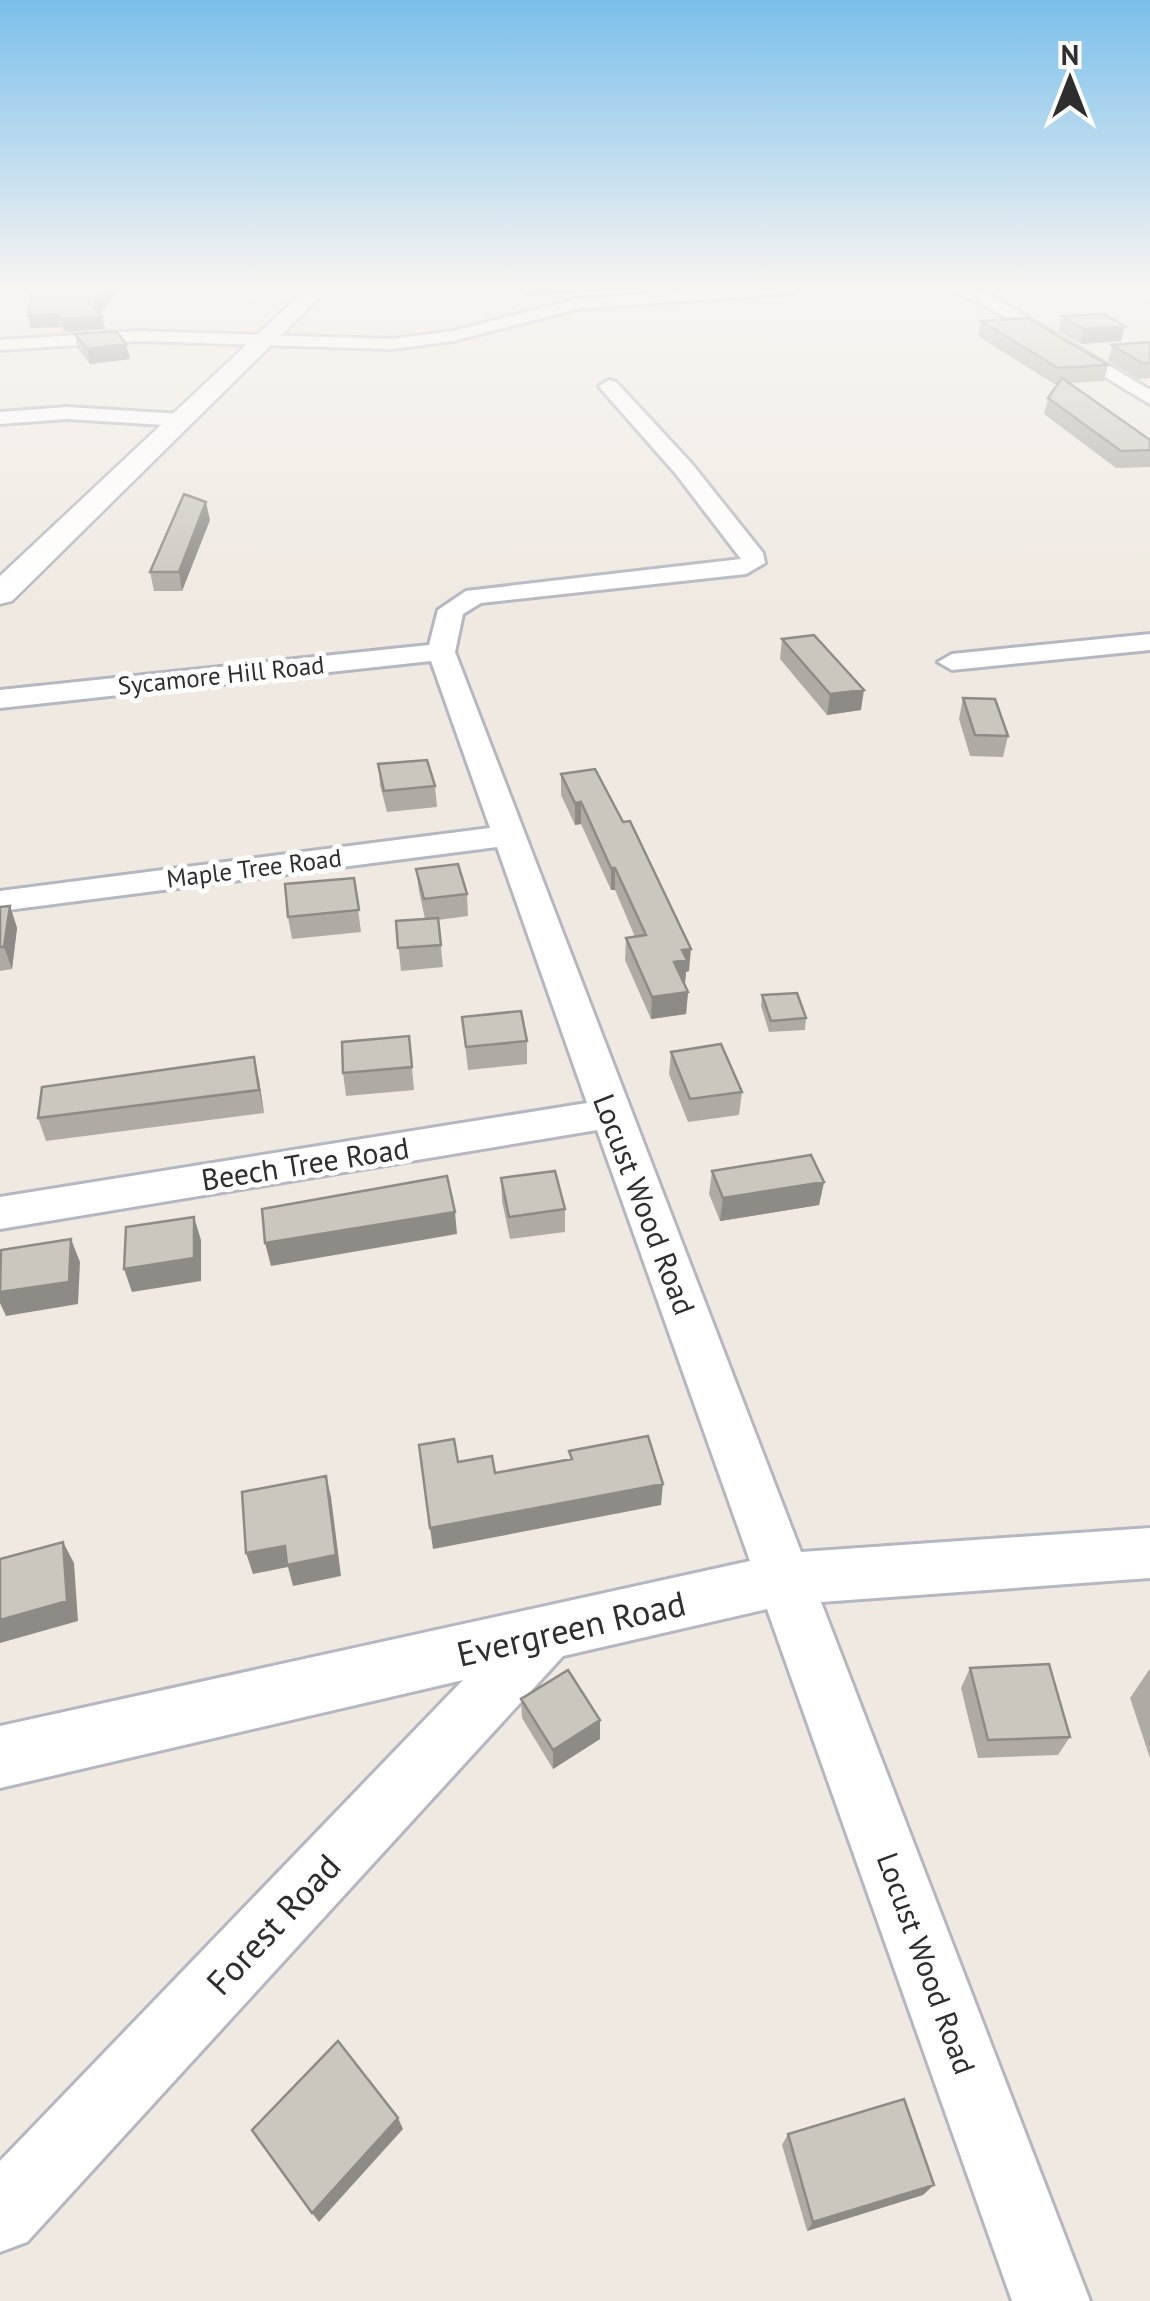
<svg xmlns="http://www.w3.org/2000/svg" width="1150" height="2301" font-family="'PT Sans',sans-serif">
  <rect width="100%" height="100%" fill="#efe9e1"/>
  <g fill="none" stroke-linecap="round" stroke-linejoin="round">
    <g stroke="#b4b7c1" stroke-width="6">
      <path id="street" d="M 732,288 L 801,288 L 793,293 L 577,309 L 453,341 L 392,349 L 139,341 L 0,350 L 0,340 L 139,331 L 392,339 L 453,331 L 577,299 Z
        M 941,288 L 966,288 L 990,295 L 1150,390 L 1150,404 L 978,301 Z
        M 609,380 L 616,382 L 692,464 L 763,553 L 765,563 L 746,574 L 481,603 L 463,614 L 455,652 L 801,1552 L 1150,1528 L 1150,1578 L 821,1602 L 1090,2301 L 1012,2301 L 767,1609 L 563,1656 L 27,2242 L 0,2252 L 0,2161 L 463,1680 L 0,1788 L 0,1726 L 750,1561 L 597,1130 L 0,1229 L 0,1197 L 587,1103 L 497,847 L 0,911 L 0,891 L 490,828 L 431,661 L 0,708 L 0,690 L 429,645 L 438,610 L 466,591 L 741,559 L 676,474 L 602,390 L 599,386 Z
        M 67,407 L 181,414 L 191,420 L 181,426 L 67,419 L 0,424 L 0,412 Z
        M 1150,634 L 1150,650 L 952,670 L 938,662 L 952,654 Z"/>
    </g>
    <g stroke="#b4b7c1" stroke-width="5">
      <path id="secondary" d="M 307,288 L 329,288 L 12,601 L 0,604 L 0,576 Z"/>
    </g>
    <use href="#street" fill="#fff" fill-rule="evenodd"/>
    <use href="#secondary" fill="#fff" fill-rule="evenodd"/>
  </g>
  <path fill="#afaba4" d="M 33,288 L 120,288 L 100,313 L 105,329 L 65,332 L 61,327 L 31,328 Z
    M 1062,316 L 1125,326 L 1121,341 L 1081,344 L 1058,331 Z
    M 981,321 L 1108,365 L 1104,381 L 1069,383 L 1150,440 L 1150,467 L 1116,468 L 1044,414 L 1048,398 L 1058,384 L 1054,384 L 978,336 Z
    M 75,334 L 130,359 L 90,364 L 78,349 Z
    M 1150,342 L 1150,378 L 1138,379 L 1108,361 L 1112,345 Z
    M 210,520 L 182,591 L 154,591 L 150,572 Z
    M 782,639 L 861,710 L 827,715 L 780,659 Z
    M 963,698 L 1008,736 L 1003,757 L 970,756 L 959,719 Z
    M 378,764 L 435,786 L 437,807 L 387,812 L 380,785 Z
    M 595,769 L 689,971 L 686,972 L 685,983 L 684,983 L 688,992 L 686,1014 L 651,1019 L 625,960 L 626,938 L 635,937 L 615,890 L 611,890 L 581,824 L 575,825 L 561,795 L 561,774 Z
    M 416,869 L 467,894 L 468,916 L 438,920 L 443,967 L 401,971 L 396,921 L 425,919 L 419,891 Z
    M 354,878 L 361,932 L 292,939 L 288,917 Z
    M 10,906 L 17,928 L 12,969 L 0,971 L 0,907 Z
    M 762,995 L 806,1018 L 805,1030 L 769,1032 L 761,1006 Z
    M 462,1017 L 527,1041 L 527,1064 L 468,1070 Z
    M 409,1036 L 414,1090 L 346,1096 L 343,1073 Z
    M 671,1052 L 742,1092 L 739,1115 L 688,1122 L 669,1074 Z
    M 259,1080 L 264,1113 L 46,1141 L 38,1118 Z
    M 712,1171 L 824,1182 L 819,1205 L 720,1221 L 709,1194 Z
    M 501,1178 L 565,1209 L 565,1232 L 510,1239 L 502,1201 Z
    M 970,1668 L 1070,1737 L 1058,1755 L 978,1758 L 961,1688 Z
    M 1149,1670 L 1150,1670 L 1150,1758 L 1130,1698 Z
    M 521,1699 L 600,1739 L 553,1769 L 522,1718 Z
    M 788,2134 L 923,2195 L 807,2231 L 782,2145 Z"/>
  <path fill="#8e8b86" d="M 108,288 L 120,288 L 97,317 L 102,317 L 105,329 L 65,332 L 62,319 L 93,306 Z
    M 526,288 L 649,288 L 526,296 Z
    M 58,314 L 61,327 L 31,328 L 28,316 Z
    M 1125,326 L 1121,341 L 1081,344 L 1084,329 Z
    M 126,344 L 130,359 L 90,364 L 87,349 Z
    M 206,502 L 210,520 L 182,591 L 179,572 Z
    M 864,690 L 861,710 L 827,715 L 830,694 Z
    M 581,802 L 581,824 L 575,825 L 575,803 Z
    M 611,868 L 615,868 L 615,890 L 611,890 Z
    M 10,906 L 17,928 L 12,969 L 4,947 Z
    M 691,949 L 689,971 L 686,972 L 685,983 L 673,985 L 674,962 L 682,950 Z
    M 688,992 L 686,1014 L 651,1019 L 652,997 Z
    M 254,1057 L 259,1080 L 264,1113 L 259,1090 Z
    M 824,1182 L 819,1205 L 720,1221 L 723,1198 Z
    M 455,1212 L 457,1234 L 271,1266 L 265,1243 Z
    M 194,1217 L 201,1240 L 201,1281 L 132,1292 L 124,1269 Z
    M 71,1239 L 80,1262 L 78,1304 L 6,1316 L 0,1303 L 0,1292 Z
    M 326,1476 L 331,1497 L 341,1576 L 293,1586 L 288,1567 L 253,1574 L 246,1553 Z
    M 663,1484 L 661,1505 L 433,1549 L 430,1528 Z
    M 63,1542 L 74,1563 L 78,1621 L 0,1643 L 0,1620 Z
    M 600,1720 L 600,1739 L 553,1769 L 553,1750 Z
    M 398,2118 L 403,2129 L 319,2222 L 312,2213 Z
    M 934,2185 L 923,2195 L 807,2231 L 813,2222 Z"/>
  <path fill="#cbc7bf" stroke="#8e8b86" stroke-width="2.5" d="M 33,288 L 108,288 L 93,306 L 102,317 L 62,319 L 58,314 L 28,316 Z
    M 1104,314 L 1125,326 L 1084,329 L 1062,316 Z
    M 1027,318 L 1108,365 L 1058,368 L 981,321 Z
    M 116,331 L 126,344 L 87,349 L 75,334 Z
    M 1150,342 L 1150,363 L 1142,363 L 1112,345 Z
    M 1062,378 L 1150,440 L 1150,450 L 1121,451 L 1048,398 Z
    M 184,494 L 206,502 L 179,572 L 150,572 Z
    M 814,635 L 864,690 L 830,694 L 782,639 Z
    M 963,698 L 995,699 L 1008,736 L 975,735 Z
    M 427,760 L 435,786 L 384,791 L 378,764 Z
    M 595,769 L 623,822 L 630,821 L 691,949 L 682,950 L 687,960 L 674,962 L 688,992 L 652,997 L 626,938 L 646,935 L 615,868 L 611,868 L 581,802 L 575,803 L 561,774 Z
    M 458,864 L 467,894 L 424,899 L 416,869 Z
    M 354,878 L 359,910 L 288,917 L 285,884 Z
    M 10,906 L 4,947 L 0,947 L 0,907 Z
    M 438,918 L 441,945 L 398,948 L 396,921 Z
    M 797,993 L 806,1018 L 771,1021 L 762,995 Z
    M 521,1011 L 527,1041 L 466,1047 L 462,1017 Z
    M 409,1036 L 412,1067 L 343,1073 L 342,1042 Z
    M 721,1044 L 742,1092 L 690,1099 L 671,1052 Z
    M 254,1057 L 259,1090 L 38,1118 L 42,1087 Z
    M 811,1155 L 824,1182 L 723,1198 L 712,1171 Z
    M 555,1171 L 565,1209 L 509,1217 L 501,1178 Z
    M 447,1176 L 455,1212 L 265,1243 L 262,1209 Z
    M 194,1217 L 194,1258 L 124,1269 L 126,1227 Z
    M 71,1239 L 69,1282 L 0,1292 L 1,1250 Z
    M 648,1436 L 663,1484 L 430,1528 L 419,1445 L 454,1439 L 458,1462 L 492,1456 L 495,1473 L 572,1459 L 569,1451 Z
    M 326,1476 L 336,1555 L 287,1565 L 285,1546 L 246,1553 L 242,1492 Z
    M 63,1542 L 67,1601 L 0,1620 L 0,1559 Z
    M 1049,1664 L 1070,1737 L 988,1740 L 970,1668 Z
    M 568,1670 L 600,1720 L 553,1750 L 521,1699 Z
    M 338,2041 L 398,2118 L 312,2213 L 252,2130 Z
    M 904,2099 L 934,2185 L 813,2222 L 788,2134 Z"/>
  <linearGradient id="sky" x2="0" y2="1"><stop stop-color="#7abfeb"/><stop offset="0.47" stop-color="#f8f5f2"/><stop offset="1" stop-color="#f8f5f2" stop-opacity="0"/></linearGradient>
  <rect width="1150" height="610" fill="url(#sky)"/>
  <g text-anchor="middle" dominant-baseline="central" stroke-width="10" stroke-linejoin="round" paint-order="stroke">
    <g font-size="25" fill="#2e2e2e" stroke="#fff">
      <text transform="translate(221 675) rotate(-6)">Sycamore Hill Road</text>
      <text transform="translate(254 868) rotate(-7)">Maple Tree Road</text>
    </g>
    <g font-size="30" fill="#2e2e2e" stroke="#fff">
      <text transform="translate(305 1163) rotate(-9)">Beech Tree Road</text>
      <text transform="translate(645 1204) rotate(69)">Locust Wood Road</text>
      <text transform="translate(927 1963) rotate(70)">Locust Wood Road</text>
    </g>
    <g font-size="35" fill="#2e2e2e" stroke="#fff">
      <text transform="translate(571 1628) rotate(-13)">Evergreen Road</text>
      <text transform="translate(273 1924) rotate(-47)">Forest Road</text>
    </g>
  </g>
  <g transform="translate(1070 80)" stroke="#ffffff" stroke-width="8" paint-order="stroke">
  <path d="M0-8L18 38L0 25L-18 38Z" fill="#2e2e2e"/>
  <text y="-15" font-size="28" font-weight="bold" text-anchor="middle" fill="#2e2e2e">N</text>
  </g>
</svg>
